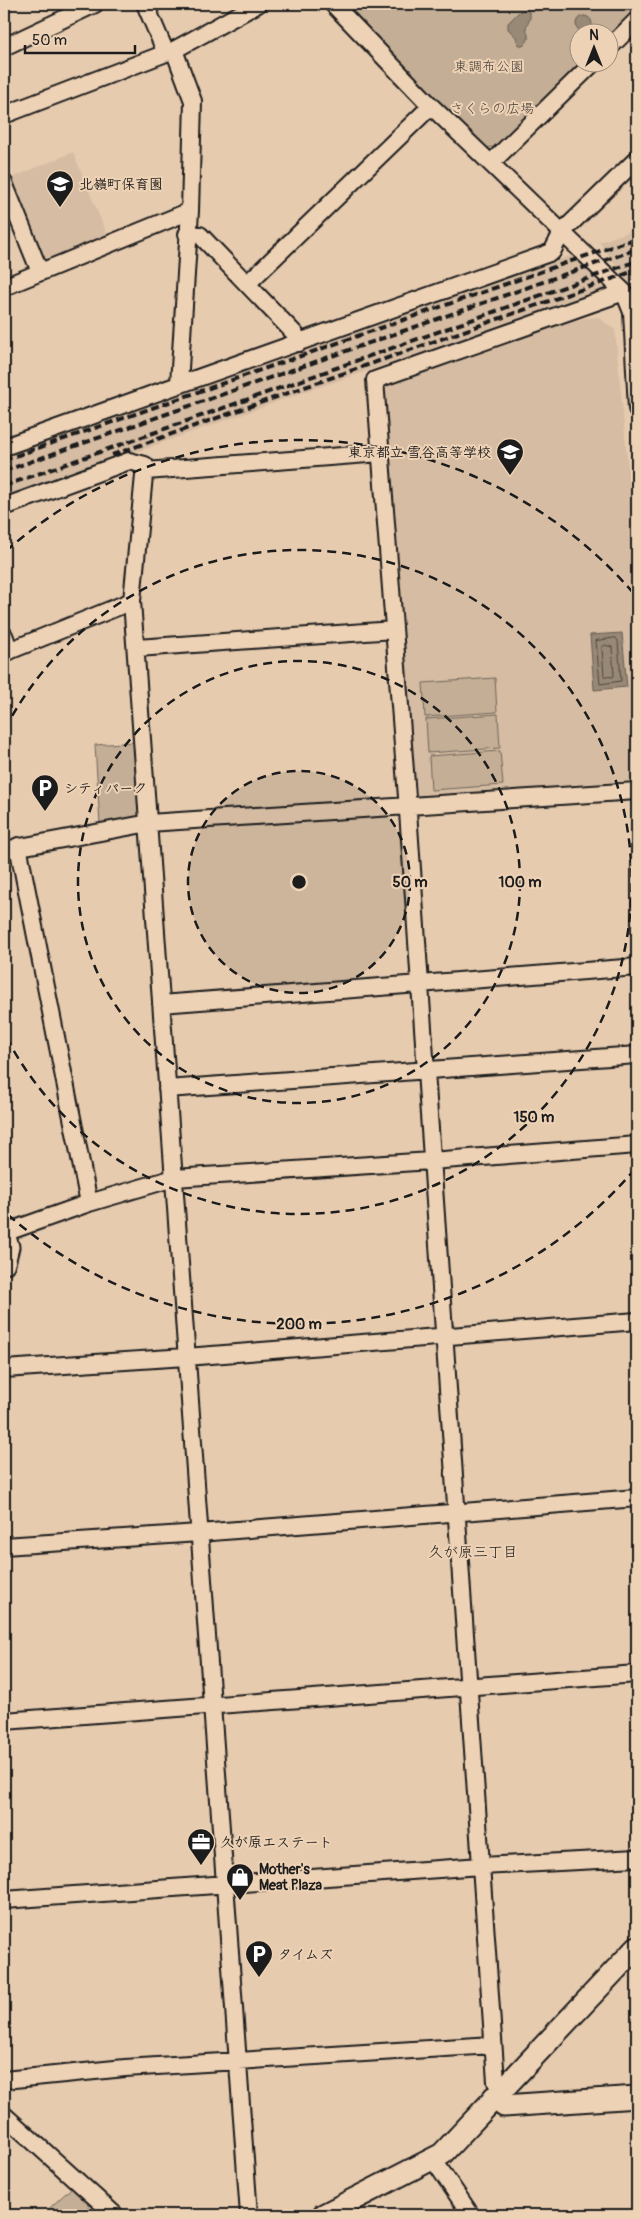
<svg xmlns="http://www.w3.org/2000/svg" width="641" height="2219" font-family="Pangolin,'Klee One',sans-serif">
  <rect width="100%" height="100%" fill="#e6cbaf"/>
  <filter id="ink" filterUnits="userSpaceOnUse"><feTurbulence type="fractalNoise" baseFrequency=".02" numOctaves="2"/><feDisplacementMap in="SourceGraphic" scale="10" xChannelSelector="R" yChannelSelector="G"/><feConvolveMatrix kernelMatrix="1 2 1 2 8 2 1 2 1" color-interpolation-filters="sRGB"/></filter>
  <g filter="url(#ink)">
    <path fill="#d5bca3" d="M 73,152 L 108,237 L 47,260 L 44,258 L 12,178 Z
      M 637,229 L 637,280 L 629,283 L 599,242 Z
      M 575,254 L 609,290 L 313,389 L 4,499 L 4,453 Z
      M 598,317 L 615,330 L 637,564 L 637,780 L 415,797 L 385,388 L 393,381 L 533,334 L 585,318 Z"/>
    <path fill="#c4ae96" stroke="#706559" d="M 347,4 L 637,4 L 637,9 L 609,37 L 608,32 L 578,32 L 578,62 L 582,63 L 494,147 L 480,148 Z
      M 495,678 L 497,712 L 425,717 L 423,683 Z
      M 498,714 L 500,748 L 428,753 L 426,719 Z
      M 135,742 L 140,817 L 100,824 L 95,745 Z
      M 500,751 L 503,785 L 431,790 L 429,756 Z
      M 78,2182 L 97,2199 L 78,2215 L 42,2215 Z"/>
    <path fill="#988876" stroke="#665d52" d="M 526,10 L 530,13 L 530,19 L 526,27 C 528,36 531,39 523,46 L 518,44 L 516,37 L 508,29 L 508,23 L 520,11 Z
      M576 24a8 8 0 1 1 16 0a8 8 0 1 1-16 0Z
      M 622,633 L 627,687 L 594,690 L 590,635 Z"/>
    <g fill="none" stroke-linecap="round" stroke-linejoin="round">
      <path stroke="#4e4740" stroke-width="1" d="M 616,638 L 618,641 L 621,681 L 600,684 L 596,641 Z
        M 605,645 L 612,647 L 614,675 L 613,677 L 604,676 L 602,648 Z"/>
      <g stroke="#1c1c1c" stroke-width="20">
        <path id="minor" d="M 145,4 L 166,53
          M 333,4 L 431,106 L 624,292 L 632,312 L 637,409
          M 4,47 L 95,4
          M 608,49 L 637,20
          M 174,50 L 193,101 L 190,211 L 179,384
          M 4,115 L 174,50 L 258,4
          M 491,163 L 594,62
          M 4,183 L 40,272
          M 187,234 L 200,235 L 295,334 L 299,343
          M 247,284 L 431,106
          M 4,287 L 190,211
          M 4,447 L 552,252 L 562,232 L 637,159
          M 146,471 L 381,453
          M 4,507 L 129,461 L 145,465 L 132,601 L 249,2215
          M 4,635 L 10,651
          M 137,648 L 394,630
          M 4,653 L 132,601
          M 18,846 L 89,1203
          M 4,850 L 149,823 L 637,791
          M 161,1004 L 637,967
          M 167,1089 L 637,1055
          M 4,1233 L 89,1203 L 174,1178 L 431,1161 L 637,1145
          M 4,1369 L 186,1357 L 637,1321
          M 4,1546 L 199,1533 L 637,1498
          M 4,1721 L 637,1674
          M 4,1900 L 481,1866 L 637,1858
          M 4,2080 L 125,2068 L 493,2045
          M 503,2088 L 496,2082 L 407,797 L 375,380 L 624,292
          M 4,2115 L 115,2215
          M 433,2159 L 471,2215"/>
      </g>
      <g stroke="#1c1c1c" stroke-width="25">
        <path id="tertiary" d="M 4,1234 L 8,1247 L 4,1263
          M 494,2097 L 504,2106 L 637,2097
          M 323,2215 L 442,2154 L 637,1947"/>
      </g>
      <use href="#minor" stroke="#eed2b5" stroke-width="16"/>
      <use href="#tertiary" stroke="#eed2b5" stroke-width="21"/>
      <path stroke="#1c1c1c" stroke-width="4" stroke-dasharray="8 4" stroke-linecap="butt" d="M 112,455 L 637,270
        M 4,460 L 637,238
        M 4,471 L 637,249
        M 4,486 L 637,261"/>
    </g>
  </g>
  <circle cx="299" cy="882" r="111" fill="#1c1c1c" fill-opacity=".12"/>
  <g fill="none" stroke="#1c1c1c" stroke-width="2.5" stroke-dasharray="9 6">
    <circle cx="299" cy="882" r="111"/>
    <circle cx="299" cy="882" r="221"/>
    <path d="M5 729A332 332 0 1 1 5 1035"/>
    <path d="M635 1169A442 442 0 0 1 6 1213M6 551A442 442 0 0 1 635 595"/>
  </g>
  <defs>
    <g id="school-pin" transform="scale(1.4375)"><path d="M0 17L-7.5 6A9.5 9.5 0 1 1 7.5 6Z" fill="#1c1c1c" stroke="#eed2b5"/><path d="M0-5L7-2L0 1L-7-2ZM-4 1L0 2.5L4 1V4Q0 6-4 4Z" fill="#fff"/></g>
    <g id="parking-pin" transform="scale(1.4375)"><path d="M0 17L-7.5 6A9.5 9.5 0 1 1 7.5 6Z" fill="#1c1c1c" stroke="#eed2b5"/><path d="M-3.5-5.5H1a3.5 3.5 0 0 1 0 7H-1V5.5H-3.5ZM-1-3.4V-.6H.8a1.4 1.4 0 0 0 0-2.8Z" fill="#fff"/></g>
    <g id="office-pin" transform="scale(1.4375)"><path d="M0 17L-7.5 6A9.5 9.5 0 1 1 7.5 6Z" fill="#1c1c1c" stroke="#eed2b5"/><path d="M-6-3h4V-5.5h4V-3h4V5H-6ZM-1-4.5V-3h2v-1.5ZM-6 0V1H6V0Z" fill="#fff"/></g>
    <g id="shop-pin" transform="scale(1.4375)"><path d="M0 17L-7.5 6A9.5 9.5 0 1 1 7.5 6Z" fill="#1c1c1c" stroke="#eed2b5"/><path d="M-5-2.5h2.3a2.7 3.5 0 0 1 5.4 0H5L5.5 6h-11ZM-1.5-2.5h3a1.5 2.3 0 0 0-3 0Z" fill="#fff"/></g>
  </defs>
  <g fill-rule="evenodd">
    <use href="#school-pin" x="60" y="184"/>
    <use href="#school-pin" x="510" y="452"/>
    <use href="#parking-pin" x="45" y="788"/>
    <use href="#office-pin" x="201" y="1842"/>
    <use href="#shop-pin" x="240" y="1877"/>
    <use href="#parking-pin" x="259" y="1954"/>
  </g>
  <g text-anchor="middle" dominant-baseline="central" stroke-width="4" stroke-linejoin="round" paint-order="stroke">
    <g font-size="14" fill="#46403a" stroke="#eed2b5">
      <text x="489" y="66">東調布公園</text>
      <text x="492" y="108">さくらの広場</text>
    </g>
    <g font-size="14" font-weight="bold" fill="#1c1c1c" stroke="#eed2b5" text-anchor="start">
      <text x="79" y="184">北嶺町保育園</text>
      <text x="491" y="452" text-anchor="end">東京都立 雪谷高等学校</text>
      <text x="64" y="788">シティパーク</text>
      <text x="220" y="1842">久が原エステート</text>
      <text x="259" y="1869">Mother's<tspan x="259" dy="16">Meat Plaza</tspan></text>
      <text x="278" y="1954">タイムズ</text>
    </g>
    <g font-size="15" fill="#1c1c1c" stroke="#eed2b5">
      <text x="473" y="1552">久が原三丁目</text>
    </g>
  </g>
  <circle cx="299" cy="882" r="8" fill="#1c1c1c" stroke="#eed2b5" stroke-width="2.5"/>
  <g font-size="15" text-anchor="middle" font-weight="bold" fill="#1c1c1c" stroke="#eed2b5" stroke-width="4" stroke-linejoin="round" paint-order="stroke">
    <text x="410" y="887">50 m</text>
    <text x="520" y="887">100 m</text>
    <text x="534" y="1122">150 m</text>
    <text x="299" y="1329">200 m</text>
  </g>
  <rect width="641" height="2219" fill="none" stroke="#eed2b5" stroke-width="20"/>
  <rect x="10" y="10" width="621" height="2199" fill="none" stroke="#1c1c1c" stroke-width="2" filter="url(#ink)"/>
  <g transform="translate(594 48)"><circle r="24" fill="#eed2b5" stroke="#9a8978"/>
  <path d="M0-4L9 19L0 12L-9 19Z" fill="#1c1c1c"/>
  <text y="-8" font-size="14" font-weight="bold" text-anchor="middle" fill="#1c1c1c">N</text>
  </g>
  <path d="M25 45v8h110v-8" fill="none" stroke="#1c1c1c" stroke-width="2.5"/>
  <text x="32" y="45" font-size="15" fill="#1c1c1c" stroke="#eed2b5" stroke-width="4" paint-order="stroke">50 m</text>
</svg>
